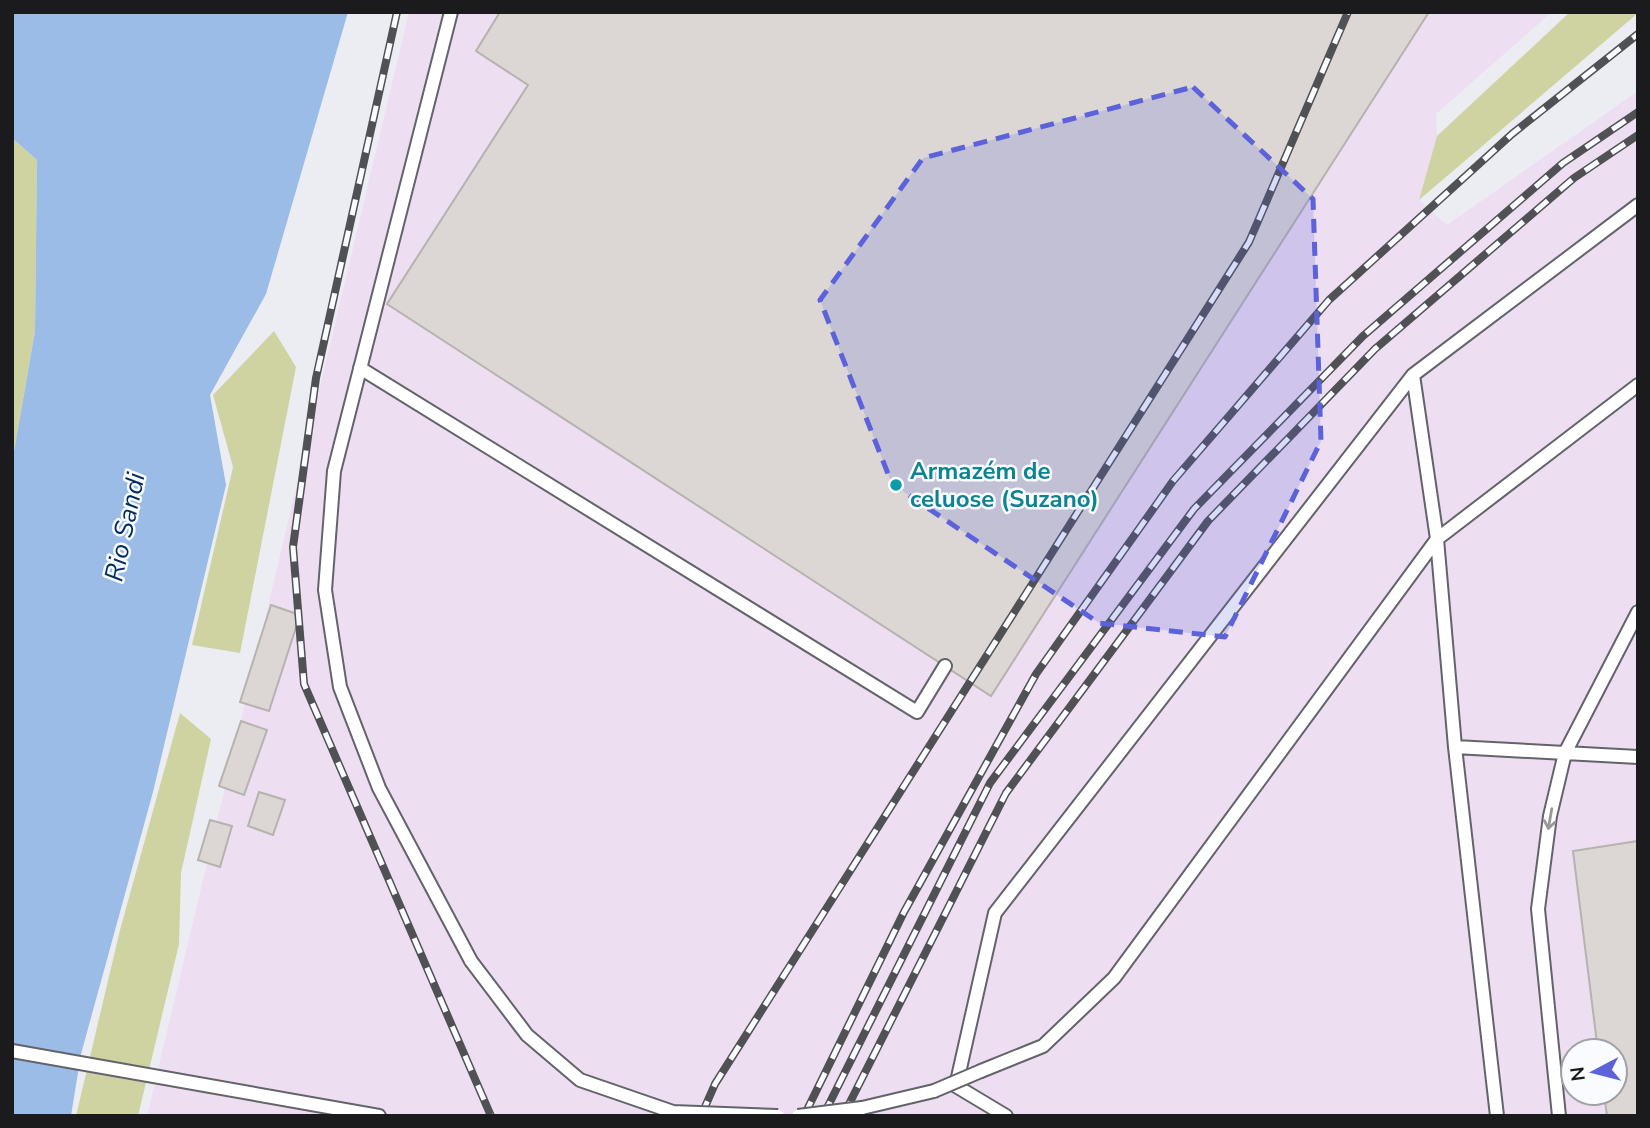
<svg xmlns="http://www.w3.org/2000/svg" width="1650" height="1128" font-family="'Nunito Sans',sans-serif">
  <rect width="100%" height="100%" fill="#ecedf3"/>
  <path fill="#eddef1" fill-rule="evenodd" d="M 409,12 L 1552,12 L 1436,114 L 1437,136 L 1419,200 L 1447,225 L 1638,91 L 1638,1116 L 147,1116 ZM 1573,1051 L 1615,1051 L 1615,1093 L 1573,1093 Z"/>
  <path fill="#cfd3a1" d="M 1570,12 L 1638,13 L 1419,200 L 1437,136 Z
    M 12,138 L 37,160 L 35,331 L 12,463 Z
    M 274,331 L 296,367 L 240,653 L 192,645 L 233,467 L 213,395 Z
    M 180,713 L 211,739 L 181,873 L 179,944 L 138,1116 L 76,1116 L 120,930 Z"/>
  <path fill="#9abce7" d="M 12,12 L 348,12 L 266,294 L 210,395 L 226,485 L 153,792 L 81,1054 L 71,1116 L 12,1116 L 12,463 L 35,331 L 37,160 L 12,138 Z"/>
  <path fill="#dcd7d4" stroke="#b6b2ae" stroke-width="2" d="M 500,12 L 1429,12 L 991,696 L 387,304 L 528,85 L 476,51 Z
    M 271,605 L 300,615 L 269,711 L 240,702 Z
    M 241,721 L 267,730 L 244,795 L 219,786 Z
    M 259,792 L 285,800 L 273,835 L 248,826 Z
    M 210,820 L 232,826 L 220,867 L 198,860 Z
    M 1638,841 L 1638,1116 L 1607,1116 L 1604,1093 L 1615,1093 L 1615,1051 L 1598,1051 L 1573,851 Z"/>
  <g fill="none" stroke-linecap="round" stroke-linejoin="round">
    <g stroke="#636469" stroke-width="16">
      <path id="service" d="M 451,12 L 334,471 L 325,590 L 340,687 L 379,788 L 471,961
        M 360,368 L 917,712 L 945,666
        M 1413,375 L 1437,539 L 1455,747 L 1497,1116
        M 1455,747 L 1638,757
        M 12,1051 L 379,1116
        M 981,1071 L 1043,1046 L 1114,978 L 1437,539 L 1638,385
        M 862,1108 L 934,1091
        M 1006,1116 L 956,1086 L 995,913 L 1413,375 L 1638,205
        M 1559,1116 L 1538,909 L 1550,816 L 1565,753 L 1638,612"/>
    </g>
    <use href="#service" stroke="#fff" stroke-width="12"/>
    <g stroke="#505154" stroke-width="8">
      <path id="rail" d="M 397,12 L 316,378 L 293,547 L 304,684 L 491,1116
        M 701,1116 L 715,1084 L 1249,242 L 1348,12
        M 804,1116 L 904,912 L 1036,674 L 1173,481 L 1329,300 L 1512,134 L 1638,34
        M 823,1116 L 990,783 L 1194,509 L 1363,336 L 1563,163 L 1638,112
        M 843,1116 L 1006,793 L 1208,521 L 1375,349 L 1574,178 L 1638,135"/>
    </g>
    <use href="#rail" stroke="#f9fbff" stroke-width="5" stroke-dasharray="16" stroke-linecap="butt"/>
    <g stroke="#636469" stroke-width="16" stroke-linecap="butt">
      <path id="service-bridge" d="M 471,961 L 527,1035 L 580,1080 L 673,1112 L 778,1116
        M 934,1091 L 981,1071
        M 798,1116 L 862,1108"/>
    </g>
    <use href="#service-bridge" stroke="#fff" stroke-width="12"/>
  </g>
  <defs><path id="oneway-shaft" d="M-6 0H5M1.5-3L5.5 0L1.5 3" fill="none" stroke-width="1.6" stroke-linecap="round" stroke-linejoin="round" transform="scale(1.75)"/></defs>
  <use stroke="#989899" href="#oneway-shaft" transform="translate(1550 819) rotate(100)"/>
  <path fill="#5c62da" fill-opacity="0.2" stroke="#5c62da" stroke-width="5" stroke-dasharray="14 9" stroke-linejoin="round" d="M 1193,87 L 1313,199 L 1321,441 L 1225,637 L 1099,623 L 892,484 L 820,300 L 923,158 Z"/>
  <circle fill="#0f9aa8" stroke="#f9fbff" stroke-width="2.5" cx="896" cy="485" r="7"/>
  <g text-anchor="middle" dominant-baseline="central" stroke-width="5" stroke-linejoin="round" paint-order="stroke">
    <g font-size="24" font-weight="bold" fill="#0d838f" stroke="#f9fbff" text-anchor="start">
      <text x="910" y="471">Armazém de<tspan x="910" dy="28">celuose (Suzano)</tspan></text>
    </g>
    <g font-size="26" font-style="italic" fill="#002b5e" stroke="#f9fbff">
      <text transform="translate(125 527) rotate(-78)">Rio Sandi</text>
    </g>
  </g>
  <rect width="1650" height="1128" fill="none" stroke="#1b1b1d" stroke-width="28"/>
  <g transform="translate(1594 1072) rotate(263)"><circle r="33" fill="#f9fbff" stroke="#a0a1a5" stroke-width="2"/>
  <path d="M0-5L12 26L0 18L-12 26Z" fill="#5c62da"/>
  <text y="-10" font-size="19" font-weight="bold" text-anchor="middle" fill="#1b1b1d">N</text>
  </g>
</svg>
